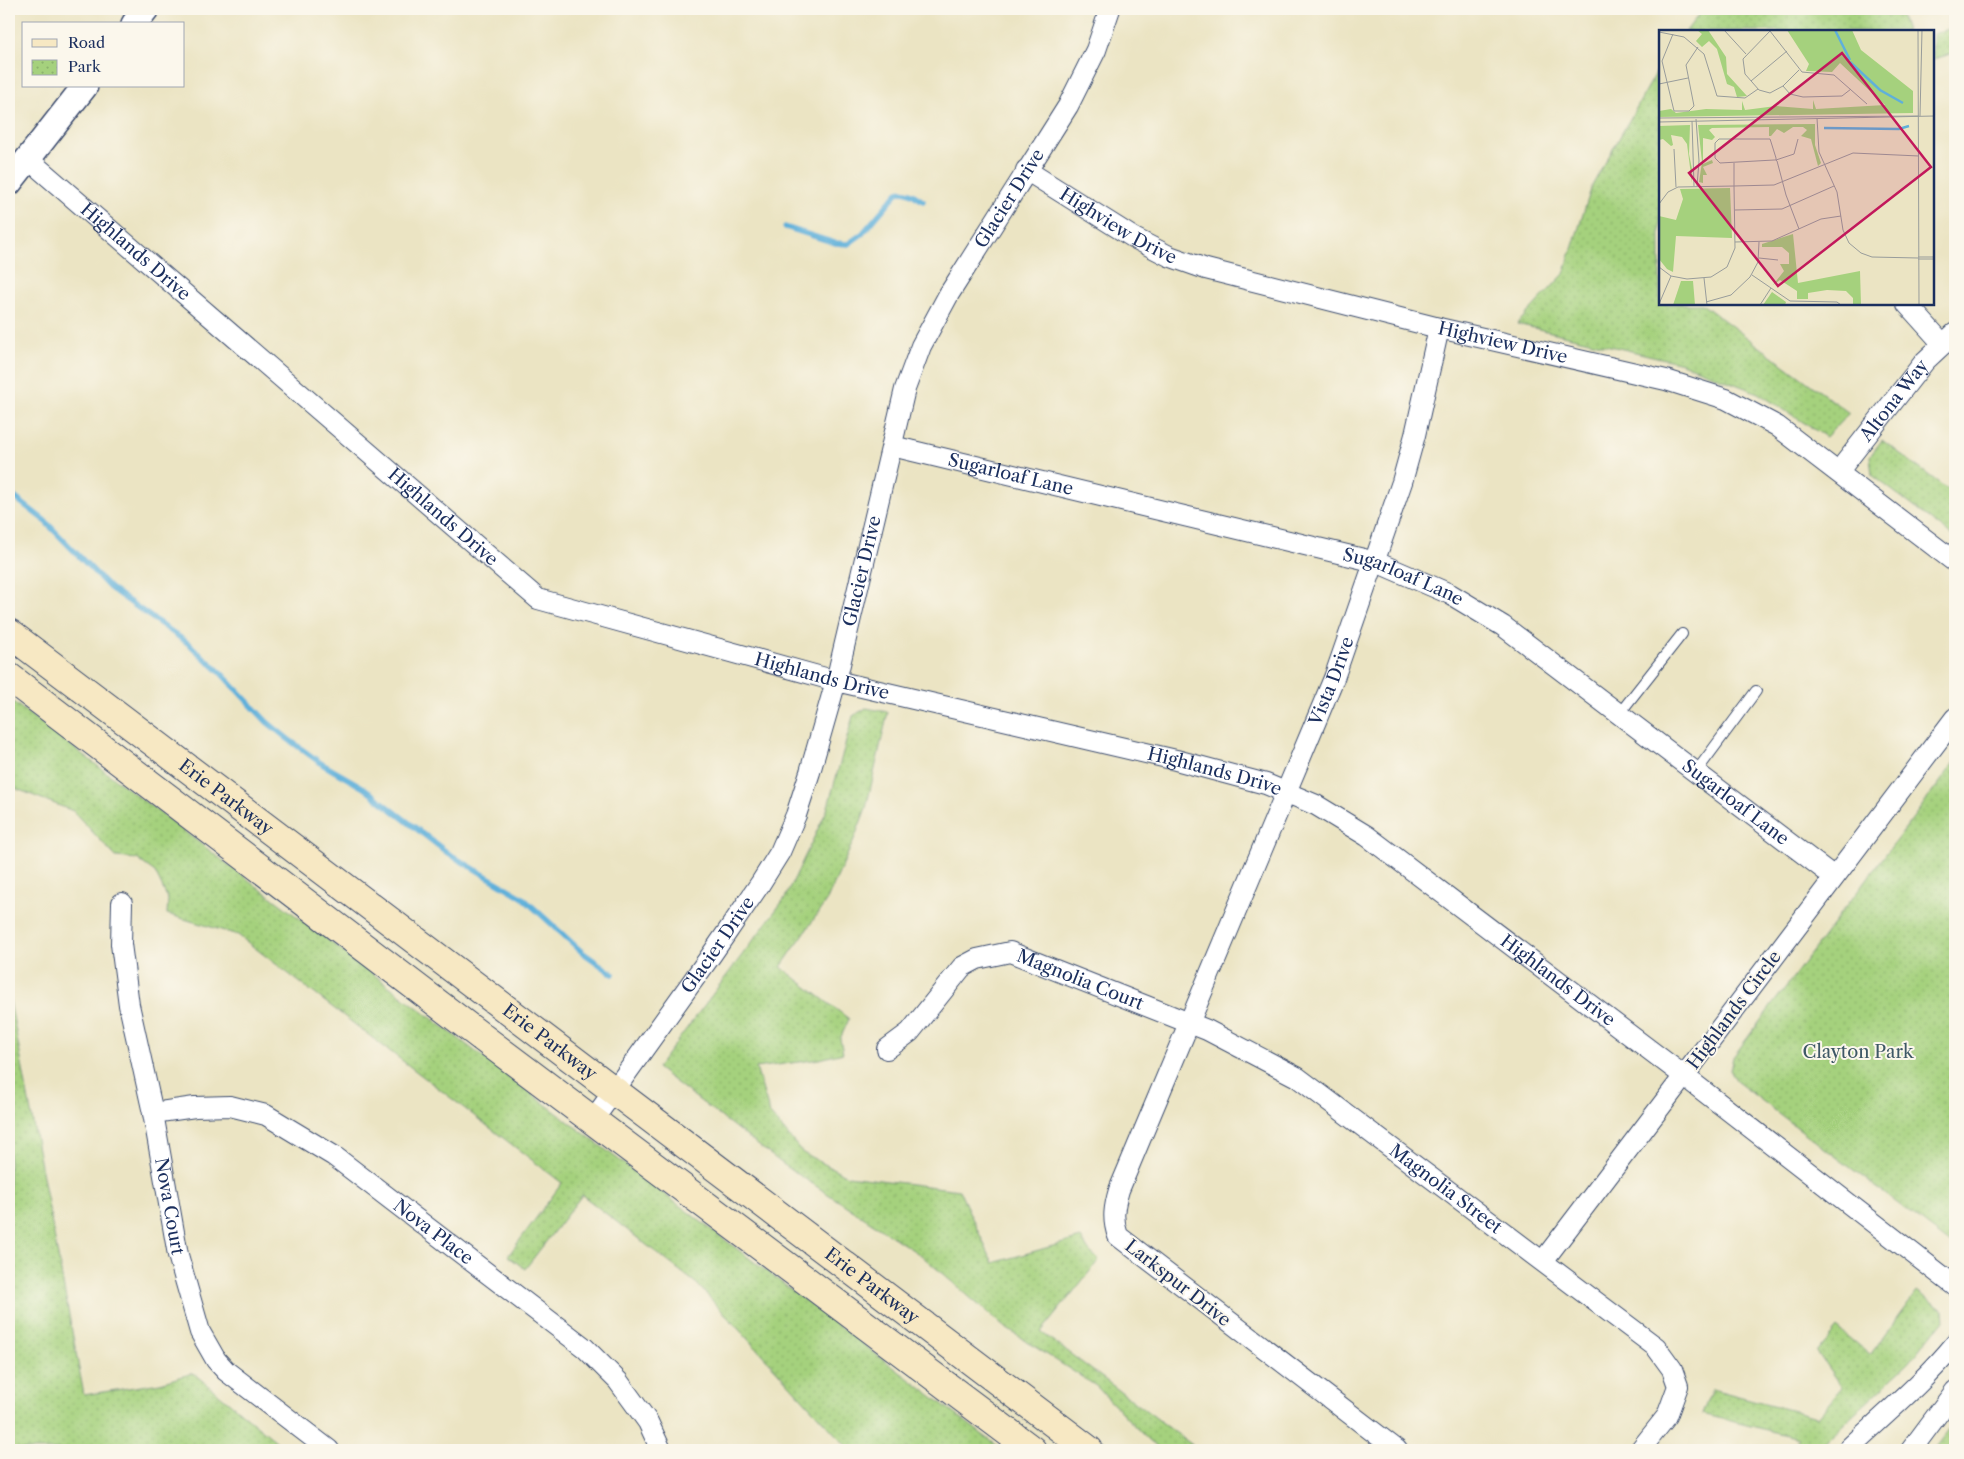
<svg xmlns="http://www.w3.org/2000/svg" width="1964" height="1459" font-family="'Libre Caslon Text',serif">
  <defs>
    <pattern id="park-dots" width="8" height="8" patternUnits="userSpaceOnUse" patternTransform="scale(1.25)"><rect width="8" height="8" fill="#a5d17d"/><path d="M2 2h.1M6 6h.1" fill="none" stroke="#8db46e" stroke-width="1.8" stroke-linecap="round"/></pattern>
  </defs>
  <rect width="100%" height="100%" fill="#fbf7ec"/>
  <filter id="ink" filterUnits="userSpaceOnUse"><feTurbulence type="fractalNoise" baseFrequency=".02" numOctaves="2"/><feDisplacementMap in="SourceGraphic" scale="10" xChannelSelector="R" yChannelSelector="G"/><feConvolveMatrix kernelMatrix="1 2 1 2 8 2 1 2 1" color-interpolation-filters="sRGB"/></filter>
  <filter id="wash" filterUnits="userSpaceOnUse"><feTurbulence type="fractalNoise" baseFrequency=".0096" numOctaves="4" result="noise"/><feDisplacementMap in="SourceGraphic" scale="20" xChannelSelector="R" yChannelSelector="G"/><feGaussianBlur stdDeviation="1.12" result="paint"/><feColorMatrix in="noise" values="0 0 0 0 0 0 0 0 0 0 0 0 0 0 0 0 0 1.4 0 .05"/><feComposite in="paint" operator="in"/></filter>
  <g filter="url(#wash)">
    <rect width="100%" height="100%" fill="#ebe4c3"/>
    <path fill="url(#park-dots)" stroke="#60806e" d="M 1703,9 L 1899,9 L 1906,31 L 1686,31 Z
      M 1955,27 L 1955,53 L 1933,59 L 1933,34 Z
      M 1660,66 L 1660,304 L 1702,304 L 1849,413 L 1826,437 L 1758,393 L 1682,363 L 1517,324 L 1564,274 L 1592,186 Z
      M 1882,440 L 1955,495 L 1955,538 L 1872,475 L 1870,456 Z
      M 9,699 L 25,711 L 1003,1450 L 850,1450 L 697,1284 L 582,1195 L 525,1269 L 508,1256 L 562,1183 L 238,935 L 167,914 L 168,899 L 155,872 L 137,859 L 116,857 L 73,811 L 9,786 Z
      M 866,708 L 888,712 L 866,808 L 853,842 L 827,900 L 781,967 L 849,1019 L 840,1039 L 843,1053 L 820,1059 L 756,1068 L 770,1114 L 803,1153 L 848,1176 L 959,1190 L 993,1263 L 1081,1238 L 1089,1251 L 1099,1260 L 1041,1332 L 1199,1450 L 1161,1450 L 1149,1441 L 1096,1386 L 1004,1327 L 922,1256 L 784,1165 L 657,1068 L 785,898 L 827,810 L 853,716 Z
      M 1955,762 L 1955,1247 L 1736,1081 L 1730,1070 L 1733,1057 Z
      M 9,995 L 84,1395 L 160,1383 L 193,1373 L 287,1450 L 9,1450 Z
      M 1917,1291 L 1943,1310 L 1944,1320 L 1909,1363 L 1816,1450 L 1789,1450 L 1799,1438 L 1702,1414 L 1712,1389 L 1817,1417 L 1842,1388 L 1817,1352 L 1837,1328 L 1870,1355 Z
      M 1955,1421 L 1955,1447 L 1953,1450 L 1933,1450 Z"/>
    <g fill="none" stroke-linecap="round" stroke-linejoin="round">
      <path stroke="#5fb0da" stroke-width="5.5" d="M 785,227 L 835,243 L 848,244 L 862,234 L 898,192 C 907,189 915,196 923,201
        M 9,493 L 44,520 L 110,588 L 189,644 L 220,672 L 267,722 L 288,739 L 322,764 L 364,788 L 449,854 L 522,897 L 582,952 L 613,974"/>
    </g>
  </g>
  <g filter="url(#ink)">
    <g fill="none" stroke-linecap="round" stroke-linejoin="round">
      <g stroke="#3a4a6d" stroke-width="12">
        <path id="service" d="M 1619,714 L 1682,634
          M 1696,772 L 1756,691"/>
      </g>
      <g stroke="#3a4a6d" stroke-width="22">
        <g id="minor">
          <path id="s1" d="M 28,159 L 538,599 L 836,681 L 1176,760 L 1266,784 L 1316,805 L 1367,836 L 1684,1076 L 1543,1261"/>
          <path id="s2" d="M 1026,170 L 1134,238 L 1169,256 L 1206,269 L 1439,328 L 1666,380 L 1726,399 L 1777,426 L 1955,562"/>
          <path d="M 1907,304 L 1943,344"/>
          <path id="s3" d="M 892,446 L 1376,562 L 1450,594 L 1503,626 L 1834,877"/>
          <path id="s4" d="M 1838,472 L 1925,361 L 1955,333"/>
          <path d="M 1955,718 L 1684,1076 L 1955,1286"/>
          <path id="s5" d="M 122,903 L 121,944 L 129,1005 L 153,1113 L 178,1255 L 200,1332 L 216,1360 L 226,1371 L 329,1450"/>
          <path id="s6" d="M 887,1049 L 910,1032 L 962,967 L 977,959 L 1010,952 L 1207,1030 L 1297,1077 L 1656,1347 L 1672,1369 L 1678,1386 L 1667,1416 L 1640,1450"/>
          <path id="s7" d="M 153,1113 L 195,1107 L 230,1106 L 266,1115 L 334,1156 L 585,1348 L 618,1381 L 648,1422 L 661,1450"/>
          <path id="s8" d="M 593,1120 L 712,954 L 760,884 L 780,852 L 796,815 L 810,772 L 836,681 L 905,389 L 921,346 L 949,294 L 1068,106 L 1096,50 L 1110,9"/>
          <path id="s9" d="M 1397,1450 L 1118,1236 C 1112,1219 1114,1207 1119,1190 L 1334,678 L 1402,482 L 1415,435 L 1439,328"/>
          <path d="M 1847,1450 C 1884,1415 1923,1383 1955,1344"/>
          <path d="M 1911,1450 L 1955,1391"/>
        </g>
      </g>
      <g stroke="#3a4a6d" stroke-width="28">
        <path id="tertiary" d="M 134,24 L 146,9
          M 9,183 L 85,86"/>
      </g>
      <g stroke="#3a4a6d" stroke-width="30">
        <g id="secondary">
          <path id="s10" d="M 9,633 L 1089,1450"/>
          <path d="M 9,677 L 483,1038 L 1032,1450"/>
        </g>
      </g>
      <use href="#service" stroke="#fff" stroke-width="10"/>
      <use href="#minor" stroke="#fff" stroke-width="20"/>
      <use href="#tertiary" stroke="#fff" stroke-width="25"/>
      <use href="#secondary" stroke="#f7e8c3" stroke-width="28"/>
    </g>
  </g>
  <g text-anchor="middle" dominant-baseline="central" stroke-width="4" stroke-linejoin="round" paint-order="stroke">
    <g font-size="18" fill="#1b2f5e" stroke="#fbf7ec">
      <text stroke="none"><textPath href="#s8" startOffset="1025">Glacier Drive</textPath></text>
      <text stroke="none"><textPath href="#s2" startOffset="108">Highview Drive</textPath></text>
      <text stroke="none"><textPath href="#s1" startOffset="142">Highlands Drive</textPath></text>
      <text stroke="none"><textPath href="#s2" startOffset="512">Highview Drive</textPath></text>
      <text stroke="none"><textPath href="#s4" startOffset="91">Altona Way</textPath></text>
      <text stroke="none"><textPath href="#s3" startOffset="122">Sugarloaf Lane</textPath></text>
      <text stroke="none"><textPath href="#s1" startOffset="548">Highlands Drive</textPath></text>
      <text stroke="none"><textPath href="#s8" startOffset="620">Glacier Drive</textPath></text>
      <text stroke="none"><textPath href="#s3" startOffset="528">Sugarloaf Lane</textPath></text>
      <text stroke="none"><textPath href="#s1" startOffset="968">Highlands Drive</textPath></text>
      <text stroke="none"><textPath href="#s9" startOffset="950">Vista Drive</textPath></text>
      <text stroke="none"><textPath href="#s1" startOffset="1372">Highlands Drive</textPath></text>
      <text stroke="none"><textPath href="#s10" startOffset="272">Erie Parkway</textPath></text>
      <text stroke="none"><textPath href="#s3" startOffset="932">Sugarloaf Lane</textPath></text>
      <text stroke="none"><textPath href="#s8" startOffset="215">Glacier Drive</textPath></text>
      <text stroke="none"><textPath href="#s6" startOffset="238">Magnolia Court</textPath></text>
      <text stroke="none"><textPath href="#s1" startOffset="1778">Highlands Drive</textPath></text>
      <text transform="translate(1734 1010) rotate(-53)">Highlands Circle</text>
      <text stroke="none"><textPath href="#s10" startOffset="678">Erie Parkway</textPath></text>
      <text stroke="none"><textPath href="#s6" startOffset="662">Magnolia Street</textPath></text>
      <text stroke="none"><textPath href="#s5" startOffset="308">Nova Court</textPath></text>
      <text stroke="none"><textPath href="#s7" startOffset="319">Nova Place</textPath></text>
      <text transform="translate(1178 1283) rotate(38)">Larkspur Drive</text>
      <text stroke="none"><textPath href="#s10" startOffset="1082">Erie Parkway</textPath></text>
    </g>
    <g font-size="18" fill="#3e5866" stroke="#fbf7ec">
      <text x="1858" y="1052">Clayton Park</text>
    </g>
  </g>
  <g transform="translate(1659 30)">
    <rect width="275" height="275" fill="#ebe4c3"/>
    <path d="M 38,0 L 49,0 L 67,27 L 68,44 L 88,66 L 78,67 L 75,57 L 68,54 L 58,19 L 50,11 L 43,17 L 37,11 L 43,4 ZM 128,0 L 193,0 L 202,20 L 254,61 L 254,83 L 0,87 L 0,81 L 12,79 L 17,83 L 47,79 L 83,80 L 83,71 L 86,80 L 117,76 L 154,79 L 154,70 L 157,79 L 226,75 L 181,33 L 173,42 L 147,41 L 150,34 ZM 156,94 L 156,115 L 162,133 L 159,136 L 152,109 L 142,106 L 148,100 L 144,97 L 134,97 L 125,103 L 118,99 L 112,106 L 110,106 L 110,97 L 53,98 L 50,100 L 56,107 L 53,110 L 44,108 L 44,134 L 53,130 L 54,133 L 44,137 L 48,145 L 44,145 L 44,153 L 40,152 L 43,132 L 39,95 ZM 31,95 L 30,124 L 33,139 L 33,153 L 28,114 L 23,107 L 12,105 L 14,115 L 12,116 L 4,109 L 0,110 L 0,96 ZM 71,158 L 73,208 L 17,206 L 14,242 L 8,239 L 0,229 L 0,186 L 17,190 L 24,169 L 21,159 ZM 134,204 L 139,253 L 201,241 L 202,275 L 194,275 L 194,268 L 187,261 L 168,260 L 149,263 L 149,269 L 138,269 L 138,261 L 121,250 L 114,255 L 125,241 L 121,234 L 130,234 L 130,223 L 123,217 L 103,217 L 103,214 ZM 22,251 L 34,251 L 36,275 L 14,275 ZM 113,262 L 127,272 L 126,275 L 104,275 Z" fill="#a5d17d"/>
    <path fill="none" stroke="#5fb0da" stroke-width="2.5" d="M 176,0 L 191,30M 191,32 L 221,60 L 244,73M 165,98 L 240,99 L 250,96"/>
    <path fill="none" stroke="#989c9b" stroke-width="1" d="M 65,0 L 87,24M 112,0 L 84,29 L 86,44 L 100,60 L 111,63 L 124,56 L 140,40M 259,0 L 260,275M 111,1 L 143,42 L 175,45 L 208,74M 0,2 L 25,7 L 45,24 L 58,66 L 86,68 L 99,59M 14,4 L 3,31 L 15,81 L 30,81 L 35,76 L 27,35 L 39,17M 92,51 L 128,21M 0,54 L 29,48M 124,56 L 131,64 L 144,67 L 183,66 L 192,59M 261,86 L 263,0M 0,88 L 260,86M 158,88 L 160,122 L 178,162 L 184,200 L 190,213 L 202,223 L 213,227 L 259,228M 37,89 L 40,131 L 38,156M 33,91 L 35,156M 0,92 L 275,86M 139,109 L 135,124 L 117,130 L 115,130 L 61,133 L 56,128 L 56,113 L 60,109 L 111,109 L 112,112 L 117,128 L 117,130 L 118,131 L 127,165 L 140,199M 15,119 L 17,157M 75,133 L 75,156 L 115,155 L 194,123 L 260,126M 0,174 L 9,162 L 19,157 L 75,156 L 76,218 L 68,237 L 52,247 L 28,249 L 12,246 L 0,237M 76,180 L 123,179 L 175,156M 76,212 L 113,211 L 162,189 L 182,186M 259,227 L 275,227M 100,228 L 119,230M 259,229 L 275,229M 93,245 L 131,271 L 178,272 L 182,275M 45,248 L 48,275M 47,272 L 72,265 L 91,247 L 99,232 L 100,212M 0,274 L 12,246M 101,275 L 112,258"/>
    <path fill="#c2185b" fill-opacity="0.15" stroke="#c2185b" stroke-width="2.5" d="M 183,23 L 272,137 L 119,256 L 30,143 Z"/>
    <rect width="275" height="275" fill="none" stroke="#1b2f5e" stroke-width="2.5"/>
  </g>
  <rect width="1964" height="1459" fill="none" stroke="#fbf7ec" stroke-width="30"/>
  <rect x="22" y="22" width="162" height="65" fill="#fbf7ec" stroke="#a1a7b3"/>
  <rect x="32" y="39" width="25" height="8" fill="#f7e8c3" stroke="#a1a7b3"/>
  <text x="68" y="48" font-size="15" fill="#1b2f5e">Road</text>
  <rect x="32" y="60" width="25" height="15" fill="url(#park-dots)" stroke="#a1a7b3"/>
  <text x="68" y="72" font-size="15" fill="#1b2f5e">Park</text>
</svg>
